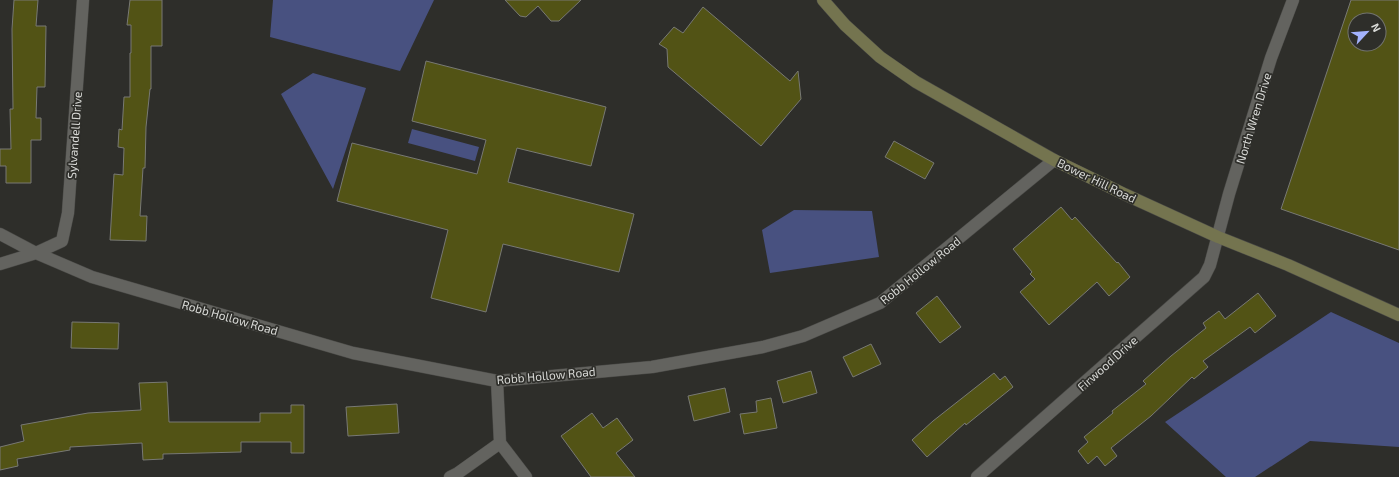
<svg xmlns="http://www.w3.org/2000/svg" width="1399" height="477" font-family="'Exo 2',sans-serif">
  <rect width="100%" height="100%" fill="#2e2e2a"/>
  <path fill="#485180" d="M 273,0 L 434,0 L 400,71 L 270,37 Z
    M 313,73 L 366,88 L 333,189 L 281,94 Z
    M 412,129 L 479,147 L 475,161 L 408,143 Z
    M 794,210 L 872,211 L 879,257 L 770,273 L 762,230 Z
    M 1331,312 L 1399,343 L 1399,447 L 1310,441 L 1255,477 L 1226,477 L 1165,422 Z"/>
  <path fill="#525315" stroke="#787974" fill-rule="evenodd" d="M 14,0 L 38,0 L 36,26 L 46,26 L 45,87 L 37,87 L 36,118 L 41,118 L 41,140 L 31,140 L 31,183 L 6,183 L 6,166 L 0,166 L 0,149 L 11,149 L 10,109 L 13,109 L 12,29 Z
    M 130,0 L 162,0 L 162,46 L 151,46 L 151,89 L 150,89 L 146,127 L 145,168 L 143,168 L 140,216 L 147,216 L 146,241 L 110,240 L 114,174 L 123,175 L 124,148 L 118,147 L 119,129 L 122,130 L 124,97 L 130,97 L 130,53 L 131,53 L 131,25 L 127,25 Z
    M 505,0 L 581,0 L 559,21 L 551,21 L 538,6 L 526,17 L 520,16 Z
    M 1351,0 L 1399,0 L 1399,250 L 1281,209 ZM 1355,20 L 1379,20 L 1379,44 L 1355,44 Z
    M 703,7 L 790,81 L 798,71 L 801,99 L 761,146 L 668,67 L 667,49 L 659,44 L 674,27 L 683,33 Z
    M 426,61 L 606,107 L 591,166 L 517,148 L 508,182 L 634,214 L 619,272 L 503,244 L 486,312 L 431,298 L 448,230 L 337,201 L 352,143 L 477,174 L 486,140 L 412,121 Z
    M 894,141 L 934,163 L 925,179 L 885,157 Z
    M 1061,207 L 1072,220 L 1075,217 L 1117,263 L 1118,262 L 1130,277 L 1109,296 L 1097,282 L 1049,325 L 1020,292 L 1035,279 L 1030,274 L 1032,272 L 1013,249 Z
    M 1258,293 L 1276,316 L 1255,333 L 1250,327 L 1203,361 L 1208,367 L 1194,379 L 1192,377 L 1151,416 L 1111,448 L 1117,456 L 1105,466 L 1097,456 L 1088,464 L 1078,451 L 1088,442 L 1084,437 L 1113,413 L 1112,411 L 1146,384 L 1143,381 L 1171,356 L 1206,328 L 1203,323 L 1219,311 L 1225,319 Z
    M 937,296 L 961,327 L 940,343 L 916,313 Z
    M 72,322 L 119,323 L 118,349 L 71,348 Z
    M 871,344 L 881,364 L 853,377 L 843,357 Z
    M 811,371 L 817,393 L 783,403 L 777,381 Z
    M 994,373 L 1000,380 L 1005,376 L 1013,387 L 966,425 L 965,423 L 927,457 L 912,440 L 933,421 Z
    M 167,382 L 169,422 L 260,422 L 260,413 L 291,413 L 291,405 L 304,405 L 304,453 L 291,453 L 291,442 L 241,442 L 241,452 L 163,454 L 163,459 L 143,460 L 142,443 L 70,447 L 70,450 L 17,459 L 18,466 L 0,470 L 0,447 L 24,441 L 21,425 L 88,413 L 141,410 L 139,383 Z
    M 725,388 L 730,412 L 694,421 L 688,396 Z
    M 771,398 L 777,428 L 744,434 L 740,414 L 757,412 L 756,401 Z
    M 397,404 L 399,433 L 348,436 L 346,407 Z
    M 592,413 L 603,428 L 617,418 L 633,440 L 616,453 L 635,477 L 591,477 L 561,436 Z"/>
  <g fill="none" stroke-linecap="round" stroke-linejoin="round">
    <g stroke="#494946" stroke-width="13">
      <path id="street" d="M 0,234 L 36,253 L 92,277 L 353,353 L 497,381 L 652,367 L 763,347 L 803,336 L 880,303 L 1054,160
        M 0,264 L 36,253 L 62,241 L 68,213 L 83,0
        M 497,381 L 500,443 L 526,477
        M 450,477 L 458,473 L 500,443
        M 977,477 L 1204,277 L 1210,265 L 1229,194 L 1271,58 L 1293,0"/>
    </g>
    <g stroke="#494946" stroke-width="13">
      <path id="secondary" d="M 823,0 L 845,25 L 880,57 L 916,82 L 1054,160 L 1124,194 L 1218,237 L 1288,265 L 1399,315"/>
    </g>
    <use href="#street" stroke="#63635f" stroke-width="12"/>
    <use href="#secondary" stroke="#74744f" stroke-width="12"/>
  </g>
  <g text-anchor="middle" dominant-baseline="central" stroke-width="3.5" stroke-linejoin="round" paint-order="stroke">
    <g font-size="12" fill="#d9dad7" stroke="#2e2e2a">
      <text transform="translate(1253 118) rotate(-73)">North Wren Drive</text>
      <text transform="translate(74 135) rotate(-86)">Sylvandell Drive</text>
      <text transform="translate(1097 180) rotate(26)">Bower Hill Road</text>
      <text transform="translate(920 270) rotate(-39)">Robb Hollow Road</text>
      <text transform="translate(230 317) rotate(16)">Robb Hollow Road</text>
      <text transform="translate(1107 363) rotate(-42)">Firwood Drive</text>
      <text transform="translate(546 375) rotate(-5)">Robb Hollow Road</text>
    </g>
  </g>
  <g transform="translate(1367 32) rotate(64)"><circle r="19" fill="#2e2e2a" stroke="#72736f"/>
  <path d="M0-3L7 15L0 10L-7 15Z" fill="#a3b2fd"/>
  <text y="-6" font-size="11" font-weight="bold" text-anchor="middle" fill="#d9dad7">N</text>
  </g>
</svg>
